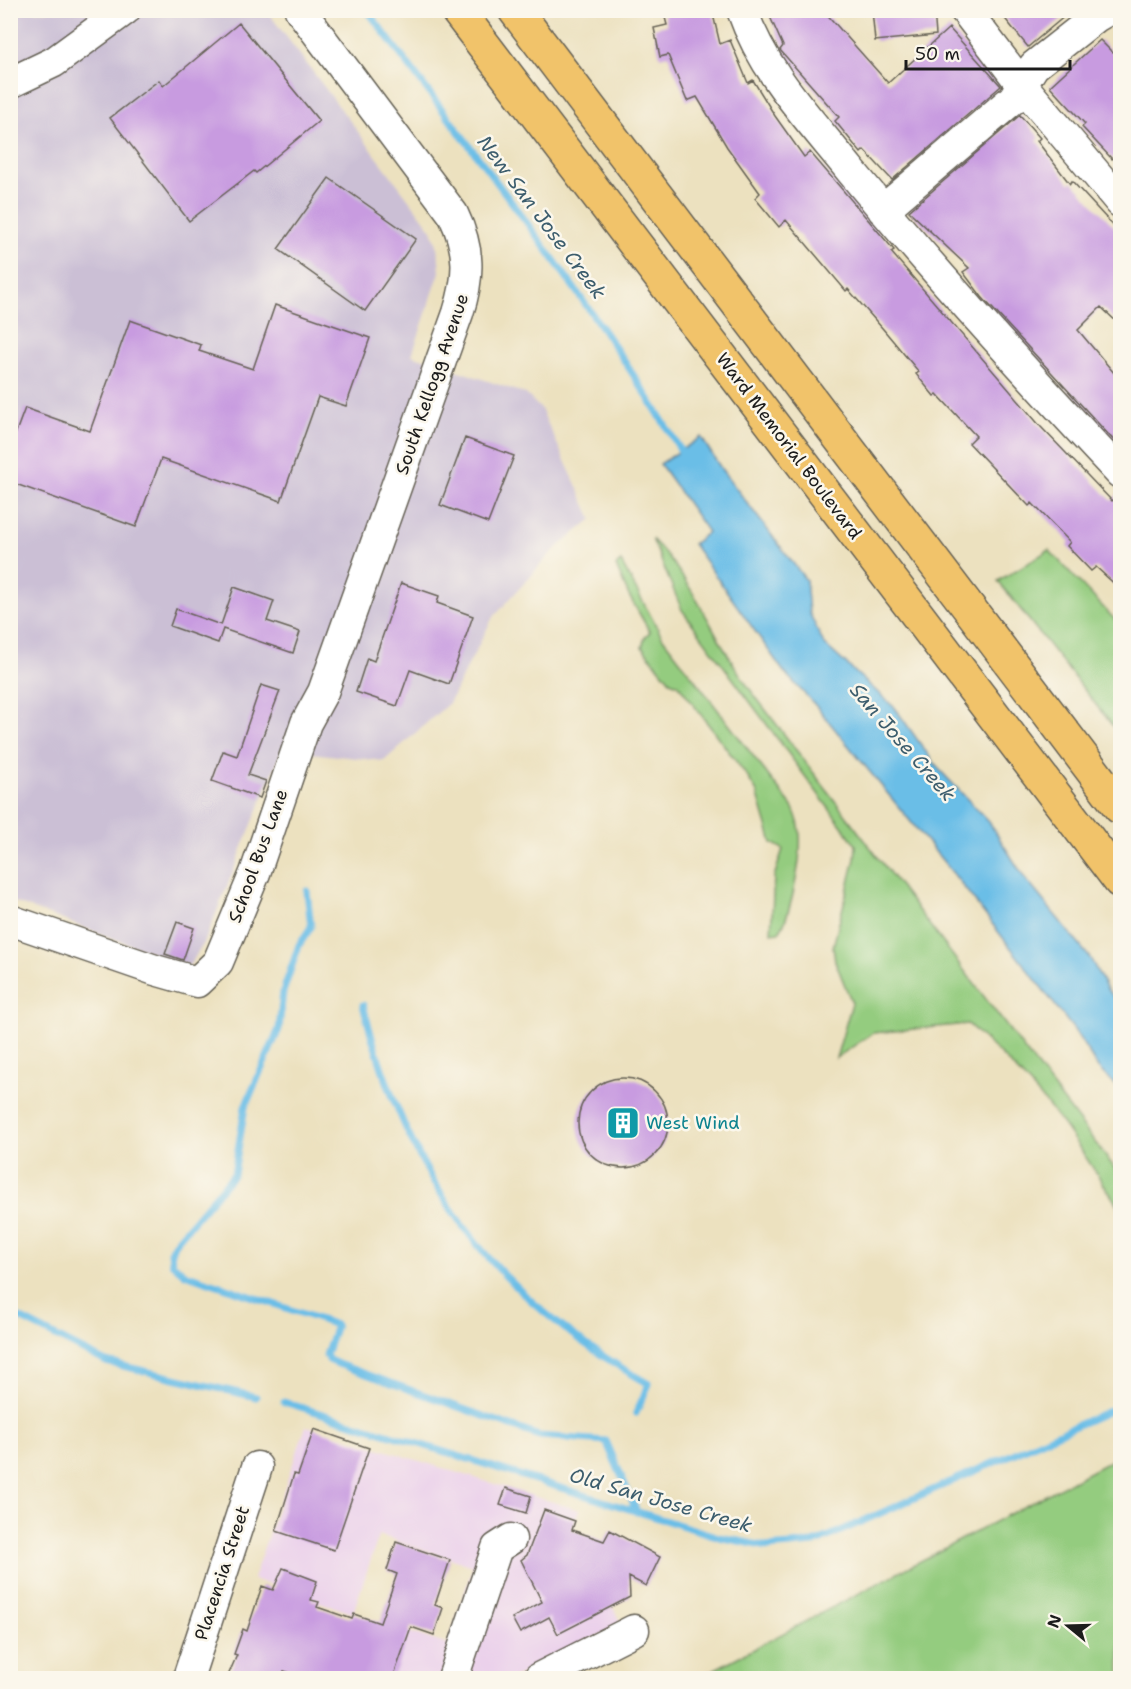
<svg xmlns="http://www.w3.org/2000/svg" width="1131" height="1689" font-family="'Shantell Sans',sans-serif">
  <rect width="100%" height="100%" fill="#fbf7ec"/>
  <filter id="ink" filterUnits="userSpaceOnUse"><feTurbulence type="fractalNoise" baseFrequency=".0167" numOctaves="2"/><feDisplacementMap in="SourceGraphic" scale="12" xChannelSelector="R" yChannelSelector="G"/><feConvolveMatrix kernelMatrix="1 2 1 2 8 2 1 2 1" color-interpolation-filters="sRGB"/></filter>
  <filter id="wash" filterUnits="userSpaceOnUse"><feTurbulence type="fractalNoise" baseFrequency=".008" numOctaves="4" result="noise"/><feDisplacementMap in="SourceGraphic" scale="24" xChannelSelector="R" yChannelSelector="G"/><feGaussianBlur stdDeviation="1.35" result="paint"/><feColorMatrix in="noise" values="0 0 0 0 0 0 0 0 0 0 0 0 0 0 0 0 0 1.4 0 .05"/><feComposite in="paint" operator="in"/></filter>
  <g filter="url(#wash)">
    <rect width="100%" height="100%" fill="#ece1bf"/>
    <path fill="#ebd1eb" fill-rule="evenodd" d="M 306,1426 L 579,1510 L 560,1560 L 592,1570 L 622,1624 L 513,1678 L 329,1678 L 352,1613 L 253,1579 ZM 379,1535 L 473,1566 L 448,1645 L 353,1613 Z"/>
    <path fill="#cbbfd5" d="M 10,11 L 267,11 L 432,230 L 438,248 L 440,272 L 412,355 L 526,394 L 541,409 L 592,519 L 551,553 L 492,619 L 449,703 L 384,761 L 282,750 L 204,943 L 189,966 L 11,901 Z"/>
    <path fill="#94cc7f" stroke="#58744e" stroke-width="1.5" d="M 652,539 C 694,580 717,645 752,692 L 1120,1175 L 1120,1209 C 1105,1186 1090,1163 1074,1140 C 1045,1097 1006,1059 968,1024 L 873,1033 L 836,1058 L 852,1003 L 835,961 L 833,947 L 855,859 L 856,845 L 682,610 Z
      M 1049,550 L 1120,625 L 1120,735 L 998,581 Z
      M 621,562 L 663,638 L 793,808 C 797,817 800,825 800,835 C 802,857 791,916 779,932 L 771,933 L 774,877 L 783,849 L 772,843 L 757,792 L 747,776 L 678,684 L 670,681 L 642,647 L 645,637 L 650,632 L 629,596 L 616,566 Z
      M 1120,1456 L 1120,1678 L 698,1678 Z"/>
    <path fill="#6bbee7" stroke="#446d82" stroke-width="1.5" d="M 701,437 L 722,470 L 806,580 L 809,612 L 824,644 L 895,708 L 936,766 L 989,822 L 1024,877 L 1090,958 L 1107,989 L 1120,1004 L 1120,1090 L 1098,1068 L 1075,1031 L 956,877 L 816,706 L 784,672 L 693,544 L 708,532 L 660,464 Z"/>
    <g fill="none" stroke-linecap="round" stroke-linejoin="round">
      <path stroke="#6bbee7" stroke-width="7" d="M 367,10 C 476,156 591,299 684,456
        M 307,891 L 311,927 L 299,945 L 283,992 L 279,1029 L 245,1107 L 234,1174 L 174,1244 L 171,1252 L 172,1263 L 185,1274 L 336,1325 L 326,1355 L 329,1360 L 338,1364 L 539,1436 L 606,1441 L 637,1512
        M 363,1005 C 408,1180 491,1296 649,1384 L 636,1413
        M 10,1313 L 106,1362 L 256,1397
        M 284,1402 L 719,1537 L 768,1547 L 814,1543 L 1120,1406"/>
    </g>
    <g id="blocks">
      <path fill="#c89be0" d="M 663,10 L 712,10 L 720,44 L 730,40 L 748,83 L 753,80 L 775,116 L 804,157 L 810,152 L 894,250 L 891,252 L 1041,427 L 1112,501 L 1120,492 L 1120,589 L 1096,567 L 1091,571 L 1067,546 L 1070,542 L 1032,503 L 1029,506 L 969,443 L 976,436 L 937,394 L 934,396 L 916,374 L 919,372 L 883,329 L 848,289 L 846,291 L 786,220 L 779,227 L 755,198 L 760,193 L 727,147 L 697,97 L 687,101 L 668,55 L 660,57 L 654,28 L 667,25 Z
        M 767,10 L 823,10 L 888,83 L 949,28 L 1001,86 L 892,180 L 864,150 L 861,153 L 835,121 L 839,117 L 780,50 L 783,46 Z
        M 872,10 L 934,10 L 936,35 L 875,41 Z
        M 998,10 L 1072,10 L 1028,47 Z
        M 239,23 L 319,121 L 256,173 L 254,171 L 189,221 L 110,118 L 159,80 L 163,86 Z
        M 1100,40 L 1113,53 L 1120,47 L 1120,151 L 1112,159 L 1082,127 L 1085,124 L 1050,86 Z
        M 1020,115 L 1040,138 L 1037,141 L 1070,184 L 1072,181 L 1120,233 L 1120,325 L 1101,307 L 1078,330 L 1120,380 L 1120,447 L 982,297 L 963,272 L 969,268 L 909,211 Z
        M 329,178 L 416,239 L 365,311 L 278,249 Z
        M 275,305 L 370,338 L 346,406 L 318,397 L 281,501 L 161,459 L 136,527 L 10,482 L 10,448 L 25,408 L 90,431 L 130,320 L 201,345 L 199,351 L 253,369 Z
        M 465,438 L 514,456 L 488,523 L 440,505 Z
        M 401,583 L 439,596 L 437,603 L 473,616 L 449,684 L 410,670 L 397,706 L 356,692 L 367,658 L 374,661 Z
        M 234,587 L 274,601 L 267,621 L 300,632 L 293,653 L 223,629 L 218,643 L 170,626 L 176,609 L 221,625 Z
        M 261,685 L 280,691 L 248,775 L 266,781 L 260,798 L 212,781 L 223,751 L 237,756 Z
        M 177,922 L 194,928 L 183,960 L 165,954 Z
        M578 1123a45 45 0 1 1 90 0a45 45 0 1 1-90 0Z
        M 314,1429 L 369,1448 L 334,1550 L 276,1531 L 294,1474 L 298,1475 Z
        M 506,1488 L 531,1496 L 526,1513 L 500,1505 Z
        M 544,1510 L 575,1521 L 572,1530 L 604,1541 L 610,1530 L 660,1557 L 646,1586 L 629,1577 L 630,1597 L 558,1634 L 549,1617 L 520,1633 L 512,1618 L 542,1602 L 521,1560 L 527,1555 Z
        M 396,1542 L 450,1560 L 435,1605 L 443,1608 L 434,1635 L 411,1627 L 393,1678 L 306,1678 L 284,1671 L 281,1678 L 227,1678 L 237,1655 L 234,1654 L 243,1629 L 247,1631 L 262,1586 L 273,1590 L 283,1568 L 317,1581 L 311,1600 L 319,1602 L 317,1607 L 352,1619 L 354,1614 L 380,1623 L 397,1574 L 387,1570 Z"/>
    </g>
  </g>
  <g filter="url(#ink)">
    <use href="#blocks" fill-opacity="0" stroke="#656155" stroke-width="1.5"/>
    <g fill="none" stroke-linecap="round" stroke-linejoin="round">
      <g stroke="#656155" stroke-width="33">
        <path id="minor" d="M 742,10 C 764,73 810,120 851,171 C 937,275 1028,375 1120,473
          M 965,10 L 1022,85 L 1120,202
          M 10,83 L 54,62 L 125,10
          M 883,210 L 1013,99 L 1034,66 L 1096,17 L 1108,10
          M 10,920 L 155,970 L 197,982 L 218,962 L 255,873 L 306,723 L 323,692 L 458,313 C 470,276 470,249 453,214 L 300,10
          M 188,1678 L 257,1467
          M 453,1678 L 497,1548 L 511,1539
          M 539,1678 L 634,1630"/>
      </g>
      <g stroke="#656155" stroke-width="36">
        <path id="highway" d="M 457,10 L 1120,881
          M 515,10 L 1120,807"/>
      </g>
      <use href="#minor" stroke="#fff" stroke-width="30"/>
      <use href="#highway" stroke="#f1c36a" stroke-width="33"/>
    </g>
  </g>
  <defs>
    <g id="building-square" transform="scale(1.725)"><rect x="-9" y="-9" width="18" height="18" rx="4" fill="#0f9aa8" stroke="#fbf7ec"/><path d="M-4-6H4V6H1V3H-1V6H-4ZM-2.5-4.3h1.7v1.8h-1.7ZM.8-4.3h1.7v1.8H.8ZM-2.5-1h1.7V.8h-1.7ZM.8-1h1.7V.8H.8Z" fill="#fff"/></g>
  </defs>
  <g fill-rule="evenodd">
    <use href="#building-square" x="623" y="1123"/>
  </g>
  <g text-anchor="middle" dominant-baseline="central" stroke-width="5" stroke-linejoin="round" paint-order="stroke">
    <g font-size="18" fill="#1c1c1c" stroke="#fbf7ec">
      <text transform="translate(432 384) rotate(-71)">South Kellogg Avenue</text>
      <text transform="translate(789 446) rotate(53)">Ward Memorial Boulevard</text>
      <text transform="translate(258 856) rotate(-70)">School Bus Lane</text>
      <text transform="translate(222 1573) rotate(-72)">Placencia Street</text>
    </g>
    <g font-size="18" fill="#0d838f" stroke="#fbf7ec" text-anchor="start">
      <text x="646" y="1123">West Wind</text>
    </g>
    <g font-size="20" font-style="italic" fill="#3c5d6d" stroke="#fbf7ec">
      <text transform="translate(542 217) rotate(53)">New San Jose Creek</text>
      <text transform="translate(903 742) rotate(49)">San Jose Creek</text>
      <text transform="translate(661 1500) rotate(16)">Old San Jose Creek</text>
    </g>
  </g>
  <rect width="1131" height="1689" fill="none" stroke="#fbf7ec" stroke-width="36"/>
  <g transform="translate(1068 1626) rotate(289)" stroke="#fbf7ec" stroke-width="4.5" paint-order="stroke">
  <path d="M0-4.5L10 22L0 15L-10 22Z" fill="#1c1c1c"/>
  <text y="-9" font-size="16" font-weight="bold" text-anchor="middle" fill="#1c1c1c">N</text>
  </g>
  <path d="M906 60v9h164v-9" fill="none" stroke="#1c1c1c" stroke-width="3"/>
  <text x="915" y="60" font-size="18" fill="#1c1c1c" stroke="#fbf7ec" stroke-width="4.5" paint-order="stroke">50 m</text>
</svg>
